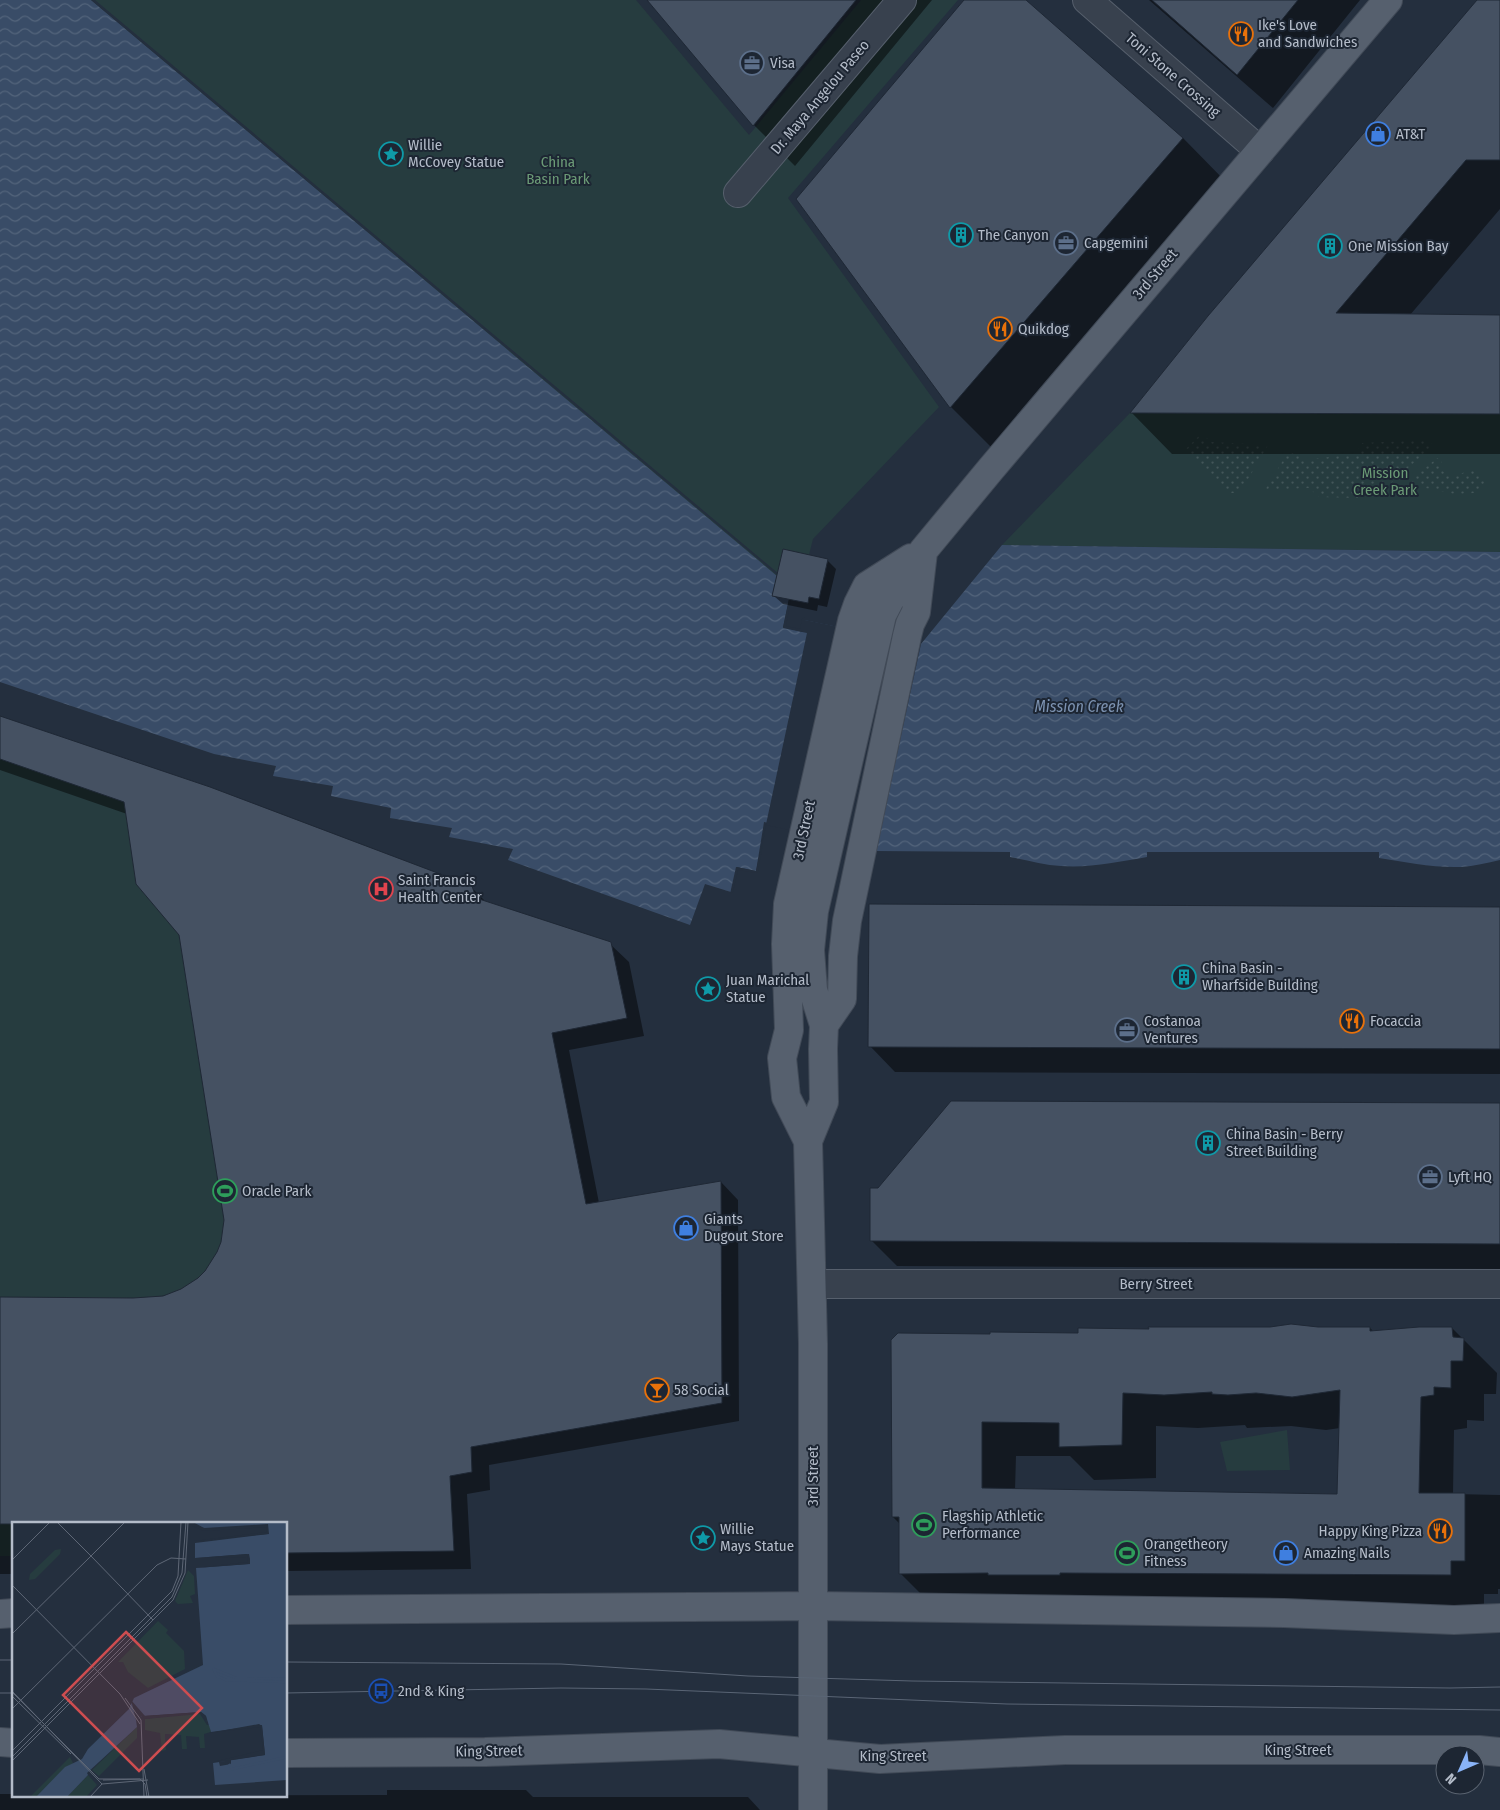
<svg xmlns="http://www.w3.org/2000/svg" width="1500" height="1810" font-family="'Fira Sans Condensed',sans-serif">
  <defs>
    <pattern id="garden-dots" width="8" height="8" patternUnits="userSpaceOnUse" patternTransform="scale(1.25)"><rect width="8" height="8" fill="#263c3f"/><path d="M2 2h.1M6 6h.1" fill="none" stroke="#435659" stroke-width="1.8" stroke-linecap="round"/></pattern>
    <pattern id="water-waves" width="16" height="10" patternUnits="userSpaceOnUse" patternTransform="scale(1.25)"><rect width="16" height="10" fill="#394c67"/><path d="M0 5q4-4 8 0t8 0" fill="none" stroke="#53647b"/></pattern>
  </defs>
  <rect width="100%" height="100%" fill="#242f3e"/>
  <path fill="#263c3f" d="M 91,0 L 636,0 L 749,135 L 861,0 L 958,0 L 788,198 L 939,407 L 813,539 L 809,555 L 783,549 L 777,576 Z
    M 1130,413 L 1500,414 L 1500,552 L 1002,545 Z
    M 0,753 L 406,881 L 436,1356 L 451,1488 L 454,1551 L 286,1553 L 286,1524 L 14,1524 L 14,1556 L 0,1556 Z
    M 1287,1430 L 1290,1470 L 1227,1471 L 1220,1442 Z"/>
  <path fill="url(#garden-dots)" d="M 1201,434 L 1212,442 L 1268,445 L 1240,493 L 1229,493 L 1185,450 Z
    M 1426,440 L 1434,445 L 1391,483 L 1371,484 L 1357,498 L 1319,497 L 1309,488 L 1265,490 L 1288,452 L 1300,455 L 1304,460 L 1355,454 L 1362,443 Z
    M 1437,458 L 1442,461 L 1439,468 L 1450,477 L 1472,470 L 1488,483 L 1474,493 L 1455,494 L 1406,484 Z"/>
  <path fill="url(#water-waves)" d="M 0,0 L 91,0 L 777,576 L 789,599 L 783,627 L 802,632 L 804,620 L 921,644 L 1002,545 L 1500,552 L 1500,860 C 1487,863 1474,866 1461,867 C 1433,868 1406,862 1379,858 L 1379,852 L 1147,852 L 1147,857 C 1118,862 1090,868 1061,866 C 1044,865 1027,860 1010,857 L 1010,852 L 876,851 L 877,846 L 764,822 L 756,871 L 737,867 L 731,892 L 705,884 L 690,925 L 508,860 L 513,849 L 449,837 L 452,828 L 390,818 L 391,808 L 331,796 L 333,786 L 273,776 L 276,766 L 214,754 L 0,682 Z"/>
  <path fill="#242f3e" d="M 91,0 L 95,0 L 779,574 L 791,599 L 786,626 L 800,629 L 802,619 L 805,617 L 805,620 L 921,644 L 877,846 L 857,842 L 856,844 L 766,825 L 758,872 L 756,873 L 738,870 L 733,892 L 730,894 L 736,867 L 756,871 L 807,633 L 783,628 L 789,599 L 772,596 L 777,575 Z"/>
  <path fill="#0007" fill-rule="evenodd" d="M 648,0 L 932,0 L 795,166 L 754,125 Z
    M 966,0 L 1024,0 L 1183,138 L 1229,185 L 998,454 L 951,407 L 797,199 Z
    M 1149,0 L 1360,0 L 1273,108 Z
    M 1479,0 L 1500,0 L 1500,209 L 1410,315 L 1500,316 L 1500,454 L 1172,454 L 1132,413 L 1209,317 Z
    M 827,560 L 836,569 L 827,607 L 818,605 L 817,611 L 783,604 L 774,596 Z
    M 0,717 L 471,887 L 486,902 L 610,944 L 629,962 L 644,1036 L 569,1050 L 599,1203 L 721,1182 L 738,1200 L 739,1421 L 489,1465 L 490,1490 L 467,1494 L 471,1569 L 286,1571 L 286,1524 L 14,1524 L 14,1574 L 0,1574 L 0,1298 L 151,1298 L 173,1294 L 199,1279 L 212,1263 L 222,1243 L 224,1231 L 224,1209 L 181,934 L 127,814 L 0,770 Z
    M 1500,908 L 1500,1074 L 895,1072 L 870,1046 Z
    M 1500,1104 L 1500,1269 L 897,1266 L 871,1240 Z
    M 1370,1328 L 1374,1332 L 1452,1328 L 1497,1373 L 1496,1394 L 1484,1394 L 1484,1421 L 1467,1420 L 1467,1428 L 1454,1430 L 1453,1494 L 1500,1495 L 1500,1589 L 1498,1589 L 1498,1594 L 1484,1594 L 1484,1608 L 934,1607 L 900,1573 L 900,1524 L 893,1517 L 892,1341 L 1079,1334 ZM 1245,1425 L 1247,1428 L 1291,1426 L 1326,1430 L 1340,1428 L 1338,1495 L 1015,1490 L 1016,1456 L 1070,1456 L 1094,1480 L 1156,1478 L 1156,1426 L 1198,1428 Z
    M 387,1790 L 526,1790 L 533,1797 L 748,1797 L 760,1810 L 0,1810 L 0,1794 L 14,1794 L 14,1796 L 387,1795 Z"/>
  <path fill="#455162" stroke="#1f2835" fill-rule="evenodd" d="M 647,0 L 856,0 L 753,126 Z
    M 964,0 L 1026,0 L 1183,138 L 950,408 L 796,199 Z
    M 1152,0 L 1298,0 L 1237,75 Z
    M 1477,0 L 1500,0 L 1500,160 L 1466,160 L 1336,313 L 1500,315 L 1500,414 L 1130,413 L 1208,316 Z
    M 783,549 L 828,559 L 819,599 L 809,597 L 808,603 L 772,596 Z
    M 0,716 L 210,787 L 472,886 L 476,898 L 611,942 L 627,1018 L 552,1033 L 586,1204 L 721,1181 L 722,1403 L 471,1447 L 472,1472 L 450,1476 L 454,1551 L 286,1553 L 286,1524 L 0,1524 L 0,1297 L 133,1298 L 163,1296 L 181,1289 L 198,1278 L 205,1271 L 217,1252 L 221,1242 L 224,1220 L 179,935 L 136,884 L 124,802 L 0,759 Z
    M 869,904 L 1500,907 L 1500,1049 L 868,1047 Z
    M 951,1101 L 1500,1103 L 1500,1244 L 870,1241 L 870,1188 L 878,1188 Z
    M 1291,1324 L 1318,1327 L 1370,1327 L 1370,1331 L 1419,1327 L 1452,1327 L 1453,1337 L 1464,1338 L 1463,1361 L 1451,1361 L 1451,1388 L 1434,1387 L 1434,1395 L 1421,1397 L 1419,1493 L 1465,1493 L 1465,1561 L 1451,1561 L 1451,1575 L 1060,1573 L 1060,1575 L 988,1575 L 988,1573 L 899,1574 L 899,1517 L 892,1517 L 891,1340 L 898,1333 L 990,1334 L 990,1332 L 1078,1333 L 1078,1328 L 1149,1329 L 1148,1327 L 1270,1327 ZM 1340,1390 L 1337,1494 L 982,1488 L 982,1422 L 1059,1423 L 1059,1447 L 1122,1445 L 1123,1393 L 1164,1395 L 1212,1392 L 1212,1394 L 1228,1395 L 1256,1393 L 1292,1397 Z"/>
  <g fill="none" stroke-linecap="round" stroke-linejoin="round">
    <g stroke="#565f6c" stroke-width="30">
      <path id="minor" d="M 1087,0 L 1260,151
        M 738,193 L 902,0
        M 812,1284 L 1500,1284"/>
    </g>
    <g stroke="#414a57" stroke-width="30">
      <path id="major" d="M 824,1025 L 842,999 L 843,956 L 847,921 L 907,636 L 910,624 L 916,612 L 923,552
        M 808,1141 L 786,1097 L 782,1058 L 789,1030 L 786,944 L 788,904 L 852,621 L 858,604 L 867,586 L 911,558
        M 286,1610 L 814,1606 L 1284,1613 L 1454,1620 L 1500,1618
        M 0,1614 L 14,1613
        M 0,1742 L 14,1743
        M 286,1753 L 485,1752 L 719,1744 L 880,1759 L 1065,1750 L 1479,1750 L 1500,1752
        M 813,1810 L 813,1344 L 808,1141 L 824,1102 L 823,1049 L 824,1025 L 813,990 L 810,950 L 814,911 L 882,615 L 896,588 L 923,551 L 990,470 L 1388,0"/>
    </g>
    <use href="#minor" stroke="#38414e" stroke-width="28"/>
    <use href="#major" stroke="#56606e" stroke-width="28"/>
    <path stroke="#5a6575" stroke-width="1" d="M 0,1660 L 14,1660
      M 286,1662 L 561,1664 L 748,1676 L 912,1681 L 1450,1688 L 1500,1687
      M 0,1693 L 14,1693
      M 286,1693 L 561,1688 L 646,1689 L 1007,1704 L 1500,1710"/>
  </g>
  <defs>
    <g id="restaurant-ring" transform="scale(1.25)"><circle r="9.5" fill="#1d2633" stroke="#e8710a" stroke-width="1.5"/><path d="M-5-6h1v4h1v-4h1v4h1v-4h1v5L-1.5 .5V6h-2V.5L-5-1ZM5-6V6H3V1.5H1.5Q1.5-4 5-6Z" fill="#e8710a"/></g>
    <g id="office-ring" transform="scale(1.25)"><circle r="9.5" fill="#1d2633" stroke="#5c6f8a" stroke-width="1.5"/><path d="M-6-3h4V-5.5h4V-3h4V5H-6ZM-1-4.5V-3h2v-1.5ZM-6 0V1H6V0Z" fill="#5c6f8a"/></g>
    <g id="shop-ring" transform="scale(1.25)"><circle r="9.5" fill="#1d2633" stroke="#3f7fe0" stroke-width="1.5"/><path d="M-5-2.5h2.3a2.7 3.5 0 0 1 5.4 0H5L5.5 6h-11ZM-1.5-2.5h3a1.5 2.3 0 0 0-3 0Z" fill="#3f7fe0"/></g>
    <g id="sight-ring" transform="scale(1.25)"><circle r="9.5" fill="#1d2633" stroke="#0f9aa8" stroke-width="1.5"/><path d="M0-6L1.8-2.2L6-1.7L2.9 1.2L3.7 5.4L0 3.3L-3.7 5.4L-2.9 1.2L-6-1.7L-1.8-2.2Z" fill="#0f9aa8"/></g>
    <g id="building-ring" transform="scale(1.25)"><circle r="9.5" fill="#1d2633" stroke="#0f9aa8" stroke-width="1.5"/><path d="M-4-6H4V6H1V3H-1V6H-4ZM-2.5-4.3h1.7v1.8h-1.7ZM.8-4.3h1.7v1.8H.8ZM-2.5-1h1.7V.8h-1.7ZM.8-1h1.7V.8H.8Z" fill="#0f9aa8"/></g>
    <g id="hospital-ring" transform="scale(1.25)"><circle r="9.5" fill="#1d2633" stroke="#e0444e" stroke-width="1.5"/><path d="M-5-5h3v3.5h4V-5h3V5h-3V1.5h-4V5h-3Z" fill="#e0444e"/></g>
    <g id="stadium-ring" transform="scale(1.25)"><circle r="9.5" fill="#1d2633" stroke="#2e9e5b" stroke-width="1.5"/><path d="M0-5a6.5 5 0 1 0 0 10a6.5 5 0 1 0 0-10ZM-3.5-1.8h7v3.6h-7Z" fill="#2e9e5b"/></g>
    <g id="bar-ring" transform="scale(1.25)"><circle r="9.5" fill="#1d2633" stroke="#e8710a" stroke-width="1.5"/><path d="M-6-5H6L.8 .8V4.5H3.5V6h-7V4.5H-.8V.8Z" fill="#e8710a"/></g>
    <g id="bus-ring" transform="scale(1.25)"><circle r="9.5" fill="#1d2633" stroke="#1a4fb4" stroke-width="1.5"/><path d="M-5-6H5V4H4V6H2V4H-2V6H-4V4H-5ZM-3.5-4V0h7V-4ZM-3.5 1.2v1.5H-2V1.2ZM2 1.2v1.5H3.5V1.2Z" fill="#1a4fb4"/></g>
  </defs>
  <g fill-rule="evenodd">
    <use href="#restaurant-ring" x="1241" y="34"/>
    <use href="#office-ring" x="752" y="63"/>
    <use href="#shop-ring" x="1378" y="134"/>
    <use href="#sight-ring" x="391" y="154"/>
    <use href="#building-ring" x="961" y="235"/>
    <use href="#office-ring" x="1066" y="243"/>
    <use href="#building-ring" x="1330" y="246"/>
    <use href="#restaurant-ring" x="1000" y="329"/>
    <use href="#hospital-ring" x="381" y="889"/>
    <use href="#building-ring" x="1184" y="977"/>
    <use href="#sight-ring" x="708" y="989"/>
    <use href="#restaurant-ring" x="1352" y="1021"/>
    <use href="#office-ring" x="1127" y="1030"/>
    <use href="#building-ring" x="1208" y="1143"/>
    <use href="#office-ring" x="1430" y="1177"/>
    <use href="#stadium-ring" x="225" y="1191"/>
    <use href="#shop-ring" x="686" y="1228"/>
    <use href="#bar-ring" x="657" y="1390"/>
    <use href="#stadium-ring" x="924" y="1525"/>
    <use href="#restaurant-ring" x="1440" y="1531"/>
    <use href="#sight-ring" x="703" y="1538"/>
    <use href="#stadium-ring" x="1127" y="1553"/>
    <use href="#shop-ring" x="1286" y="1553"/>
    <use href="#bus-ring" x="381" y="1691"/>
  </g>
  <g text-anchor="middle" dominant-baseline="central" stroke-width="4" stroke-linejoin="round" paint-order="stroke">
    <g font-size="15" fill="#b4bcc9" stroke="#1d2633" text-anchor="start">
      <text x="1258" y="25">Ike's Love<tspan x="1258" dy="17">and Sandwiches</tspan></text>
      <text x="770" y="63">Visa</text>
      <text x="1396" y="134">AT&amp;T</text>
      <text x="408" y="145">Willie<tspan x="408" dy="17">McCovey Statue</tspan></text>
      <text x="978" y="235">The Canyon</text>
      <text x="1084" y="243">Capgemini</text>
      <text x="1348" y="246">One Mission Bay</text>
      <text x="1018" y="329">Quikdog</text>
      <text x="398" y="880">Saint Francis<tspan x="398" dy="17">Health Center</tspan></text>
      <text x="1202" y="968">China Basin -<tspan x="1202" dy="17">Wharfside Building</tspan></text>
      <text x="726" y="980">Juan Marichal<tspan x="726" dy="17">Statue</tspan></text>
      <text x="1144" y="1021">Costanoa<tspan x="1144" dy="17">Ventures</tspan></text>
      <text x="1370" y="1021">Focaccia</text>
      <text x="1226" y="1134">China Basin - Berry<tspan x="1226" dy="17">Street Building</tspan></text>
      <text x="1448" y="1177">Lyft HQ</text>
      <text x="242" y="1191">Oracle Park</text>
      <text x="704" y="1219">Giants<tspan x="704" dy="17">Dugout Store</tspan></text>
      <text x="674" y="1390">58 Social</text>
      <text x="942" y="1516">Flagship Athletic<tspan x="942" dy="17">Performance</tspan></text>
      <text x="720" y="1529">Willie<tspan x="720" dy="17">Mays Statue</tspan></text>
      <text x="1422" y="1531" text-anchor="end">Happy King Pizza</text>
      <text x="1144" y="1544">Orangetheory<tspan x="1144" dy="17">Fitness</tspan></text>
      <text x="1304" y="1553">Amazing Nails</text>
      <text x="398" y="1691">2nd &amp; King</text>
    </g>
    <g font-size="15" fill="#b4bcc9" stroke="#1d2633">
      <text transform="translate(1173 75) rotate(41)">Toni Stone Crossing</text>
      <text transform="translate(820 97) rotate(-50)">Dr. Maya Angelou Paseo</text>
      <text transform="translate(1155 274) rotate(-50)">3rd Street</text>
      <text transform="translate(804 830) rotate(-78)">3rd Street</text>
      <text x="1156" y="1284">Berry Street</text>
      <text transform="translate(813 1476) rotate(-90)">3rd Street</text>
      <text x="1298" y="1750">King Street</text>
      <text transform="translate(489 1751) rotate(-1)">King Street</text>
      <text x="893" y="1756">King Street</text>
    </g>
    <g font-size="15" fill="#6b9a76" stroke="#1d2633">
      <text x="558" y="162">China<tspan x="558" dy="17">Basin Park</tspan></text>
      <text x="1385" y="473">Mission<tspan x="1385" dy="17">Creek Park</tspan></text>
    </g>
    <g font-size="16" font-style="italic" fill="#7c92b1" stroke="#1d2633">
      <text x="1079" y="706">Mission Creek</text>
    </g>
  </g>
  <g transform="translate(12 1522)">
    <rect width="275" height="275" fill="#242f3e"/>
    <path d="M 49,27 L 48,32 L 23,57 L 17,58 L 18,52 L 43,28 ZM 176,48 L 182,54 L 183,72 L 178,74 L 181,81 L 166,82 L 163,79 ZM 146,99 L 156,108 L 154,111 L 172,129 L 173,147 L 136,166 L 116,150 L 111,140 L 106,140 ZM 189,190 L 194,194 L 195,203 L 198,203 L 199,210 L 192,212 L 193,226 L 188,226 L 187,215 L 174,214 L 175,227 L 170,227 L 169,213 L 153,212 L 154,228 L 150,229 L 148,211 L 133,208 L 133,197 ZM 125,205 L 125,216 L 87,254 L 80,248 ZM 58,235 L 61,241 L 24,275 L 18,275 ZM 76,253 L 85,263 L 74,275 L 55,275 Z" fill="#263c3f"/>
    <path d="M 181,0 L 275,0 L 275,258 L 203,263 L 201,241 L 253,233 L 250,203 L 199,210 L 194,194 L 189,190 L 130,194 L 124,198 L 125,205 L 75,251 L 76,253 L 55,275 L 24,275 L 53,245 L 70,237 L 76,227 L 117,187 L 122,176 L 191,143 L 184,46 L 238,42 L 238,37 L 237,32 L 183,36 L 183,21 L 257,12 L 256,2 L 192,6 Z" fill="#394c67"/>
    <path d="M 256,3 L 256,12 L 182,19 L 255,10 L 254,5 L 192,9 L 180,4 L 199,7 ZM 235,32 L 236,42 L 184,46 L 235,40 L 235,35 L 184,36 ZM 119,178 L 133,194 L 189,190 L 194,194 L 195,203 L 188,192 L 133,197 L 130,194 L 124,198 ZM 247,202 L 250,204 L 253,233 L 219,238 L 219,242 L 208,244 L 207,240 L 214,239 L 201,240 L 251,228 L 248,205 L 197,211 Z" fill="#242f3e"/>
    <path fill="none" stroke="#394c67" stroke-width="2.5" d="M 201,146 L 205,154 L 214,158 L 275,160M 201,147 L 224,156 L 275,157M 217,242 L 220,247 L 275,235"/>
    <path fill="none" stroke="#5e6776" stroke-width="1" d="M 113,0 L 79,34 L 141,98M 0,38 L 38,0M 0,63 L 108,172 L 128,202M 0,112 L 79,34 L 45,0M 0,169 L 90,262M 0,170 L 87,257 L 128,257 L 133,262 L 135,275M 0,174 L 59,232M 113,176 L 129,198 L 132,275M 0,187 L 145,43 L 159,36 L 174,37M 0,229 L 160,69 L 166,54 L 169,0M 0,235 L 160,75 L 170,51 L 174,0M 0,239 L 161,78 L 173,51 L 176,0M 132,247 L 137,275M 91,258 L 132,257M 90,262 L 136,258M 78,275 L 90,262"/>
    <path fill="#ce4d50" fill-opacity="0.15" stroke="#ce4d50" stroke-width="2.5" d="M 114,110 L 190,186 L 127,249 L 51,173 Z"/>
    <rect width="275" height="275" fill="none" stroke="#b4bcc9" stroke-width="2.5"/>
  </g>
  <g transform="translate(1460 1770) rotate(225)"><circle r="24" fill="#1d2633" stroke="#59626f"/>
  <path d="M0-4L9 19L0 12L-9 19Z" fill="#8ab4f8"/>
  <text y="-8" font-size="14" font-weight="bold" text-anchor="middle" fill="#b4bcc9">N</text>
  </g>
</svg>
